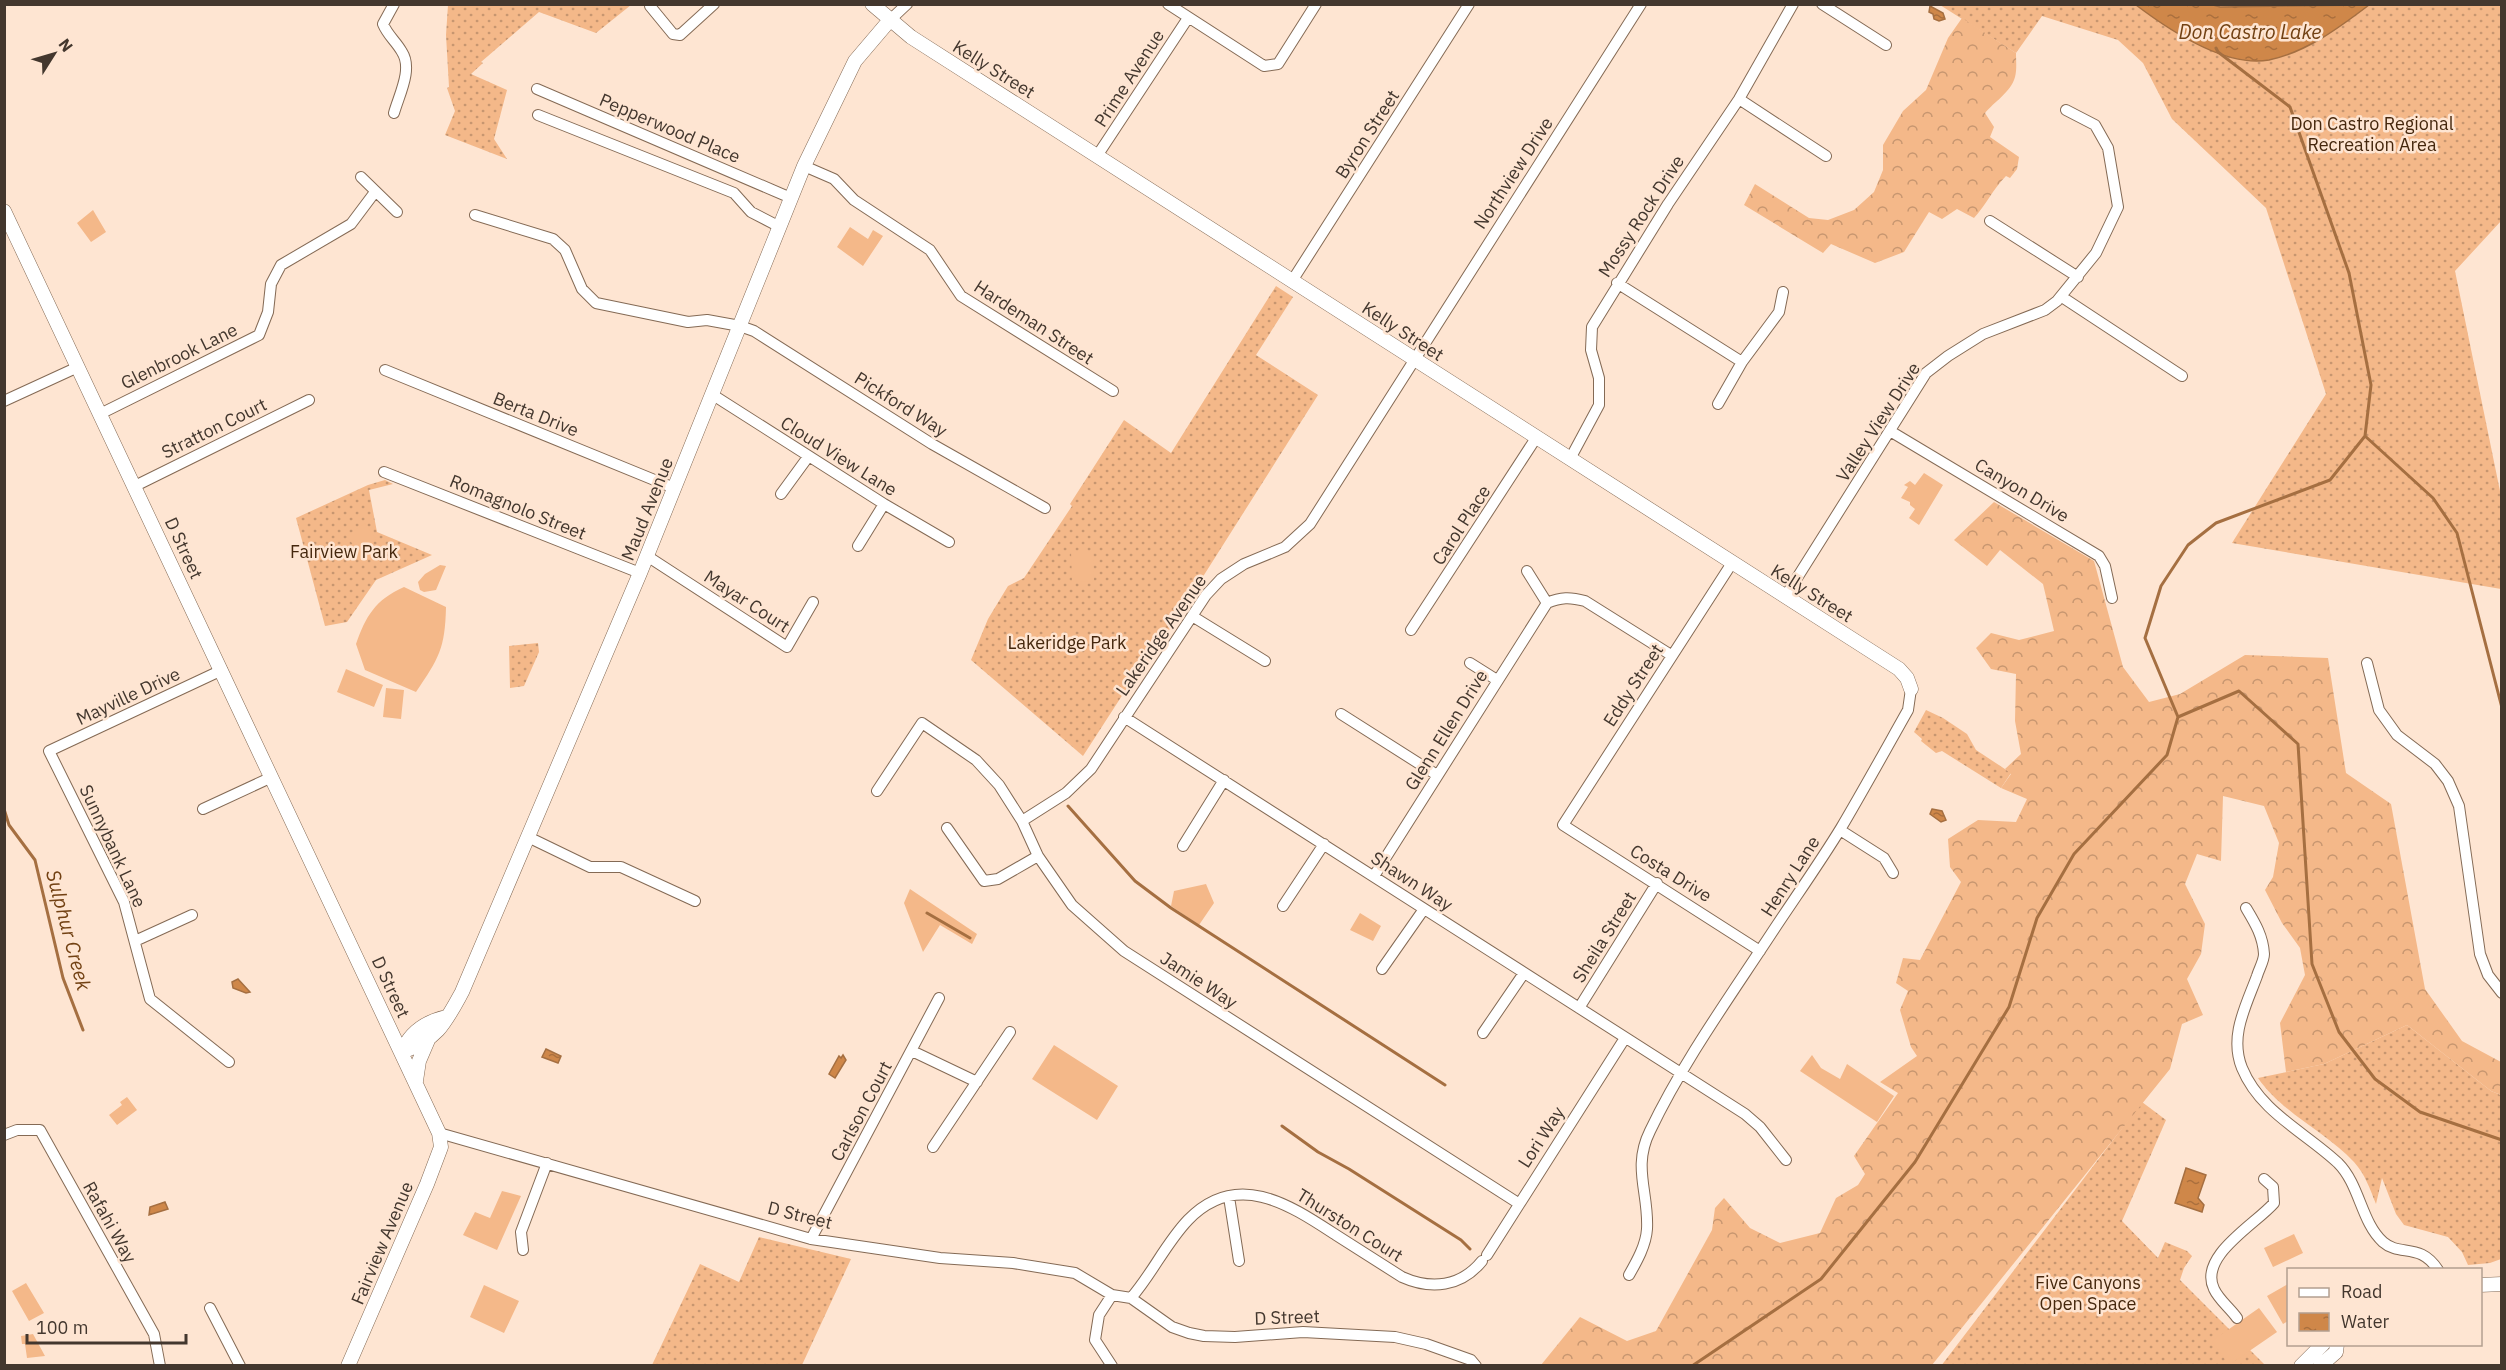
<svg xmlns="http://www.w3.org/2000/svg" width="2506" height="1370" font-family="'IBM Plex Sans',sans-serif">
  <defs>
    <pattern id="grass-dots" width="8" height="8" patternUnits="userSpaceOnUse" patternTransform="scale(1.5)"><rect width="8" height="8" fill="#f4b889"/><path d="M2 2h.1M6 6h.1" fill="none" stroke="#c79670" stroke-width="1.8" stroke-linecap="round"/></pattern>
    <pattern id="forest-crowns" width="20" height="18" patternUnits="userSpaceOnUse" patternTransform="scale(1.5)"><rect width="20" height="18" fill="#f4b889"/><path d="M2 6a3 3 0 1 1 6 0M12 15a3 3 0 1 1 6 0" fill="none" stroke="#c79670"/></pattern>
    <pattern id="water-ripples" width="26" height="14" patternUnits="userSpaceOnUse" patternTransform="scale(1.5)"><rect width="26" height="14" fill="#cf8749"/><path d="M2 4q2-2 4 0t4 0M15 11q2-2 4 0t4 0" fill="none" stroke="#aa6f3d"/></pattern>
  </defs>
  <rect width="100%" height="100%" fill="#fee5d2"/>
  <path fill="url(#grass-dots)" d="M 448,5 L 448,4 L 631,5 L 596,33 L 539,12 L 481,62 L 483,63 L 471,74 L 507,90 L 494,139 L 507,159 L 445,135 L 455,111 L 447,88 L 449,87 L 446,35 Z
    M 1940,5 L 2501,5 L 2501,221 L 2455,271 L 2501,496 L 2501,589 L 2232,543 L 2326,394 L 2266,208 L 2172,119 L 2143,63 L 2118,40 L 2042,16 L 2016,53 Z
    M 1276,286 L 1293,297 L 1256,355 L 1318,395 L 1147,665 L 1125,691 L 1083,756 L 971,660 L 988,619 L 1008,586 L 1024,578 L 1072,506 L 1070,504 L 1124,420 L 1171,453 Z
    M 385,480 L 393,484 L 369,490 L 377,532 L 432,555 L 376,580 L 347,622 L 325,626 L 296,518 L 368,485 Z
    M 538,643 L 539,652 L 524,686 L 510,688 L 509,646 Z
    M 1926,710 L 1943,718 L 1967,734 L 1976,750 L 2011,773 L 2001,788 L 1942,751 L 1936,753 L 1921,741 L 1922,739 L 1914,732 Z
    M 2407,1025 L 2491,1091 L 2501,1095 L 2501,1259 L 2490,1263 L 2468,1265 L 2462,1252 L 2448,1237 L 2404,1225 L 2396,1214 L 2382,1178 L 2376,1204 C 2370,1189 2365,1174 2354,1162 C 2326,1132 2282,1113 2258,1078 L 2324,1064 Z
    M 2142,1102 L 2166,1120 L 2122,1221 L 2158,1258 L 2165,1242 L 2187,1251 L 2192,1256 L 2184,1268 L 2180,1280 L 2265,1365 L 1941,1366 Z
    M 759,1237 L 851,1259 L 802,1365 L 652,1365 L 700,1264 L 739,1282 Z"/>
  <path fill="url(#forest-crowns)" d="M 1962,18 L 2016,53 C 2016,60 2017,70 2015,77 C 2011,92 1994,102 1985,113 L 1994,127 L 1990,137 L 2019,157 L 2017,169 L 2010,178 L 2006,176 C 1993,189 1986,205 1974,218 L 1957,209 L 1942,219 L 1929,212 L 1904,252 L 1875,263 L 1831,244 L 1823,253 L 1744,205 L 1755,184 L 1809,218 L 1828,220 L 1854,210 L 1874,192 L 1883,170 L 1883,145 L 1903,111 L 1926,90 L 1948,38 Z
    M 1994,502 L 2094,561 L 2123,667 L 2149,702 L 2180,694 L 2245,655 L 2328,658 L 2346,773 L 2391,804 L 2425,989 L 2462,1041 L 2501,1062 L 2501,1095 L 2491,1091 L 2407,1025 L 2324,1064 L 2286,1072 L 2280,1023 L 2305,975 L 2300,948 L 2282,923 L 2265,890 L 2273,877 L 2279,843 L 2264,806 L 2223,796 L 2221,861 L 2197,854 L 2185,884 L 2205,924 L 2201,954 L 2187,979 L 2203,1015 L 2182,1024 L 2170,1069 L 1932,1365 L 1541,1365 L 1580,1317 L 1627,1341 L 1656,1331 L 1712,1230 L 1715,1208 L 1724,1198 L 1750,1228 L 1780,1243 L 1820,1233 L 1836,1198 L 1858,1185 L 1865,1174 L 1854,1156 L 1898,1093 L 1880,1082 L 1917,1056 L 1911,1047 L 1900,1010 L 1908,991 L 1896,983 L 1903,958 L 1920,960 L 1961,882 L 1950,867 L 1948,839 L 1978,820 L 2016,822 L 2027,799 L 2001,788 L 2011,774 L 2005,769 L 2021,754 L 2015,721 L 2016,674 L 1991,669 L 1976,648 L 1991,633 L 2019,640 L 2054,631 L 2043,584 L 2000,550 L 1987,566 L 1954,540 Z"/>
  <path fill="#f4b889" d="M 93,210 L 106,232 L 91,242 L 77,223 Z
    M 850,227 L 868,239 L 873,230 L 883,236 L 863,266 L 837,247 Z
    M 1924,473 L 1943,485 L 1919,525 L 1909,518 L 1915,509 L 1910,505 L 1910,502 L 1901,498 L 1908,487 L 1904,485 L 1910,481 L 1915,485 Z
    M 365,523 L 376,539 L 358,552 L 347,536 Z
    M 1071,551 L 1093,551 L 1094,581 L 1072,582 Z
    M 440,565 L 446,566 L 436,590 L 424,592 L 420,590 L 418,582 L 425,574 Z
    M 404,587 L 446,607 C 445,649 439,658 416,692 L 365,670 L 356,644 C 366,616 375,600 404,587 Z
    M 346,669 L 383,685 L 374,707 L 337,692 Z
    M 386,688 L 404,690 L 401,719 L 383,717 Z
    M 1206,884 L 1214,903 L 1199,925 L 1171,906 L 1174,891 Z
    M 910,889 L 977,934 L 972,944 L 940,925 L 923,952 L 904,903 Z
    M 1360,913 L 1381,926 L 1373,941 L 1350,930 Z
    M 1054,1045 L 1118,1086 L 1097,1120 L 1032,1079 Z
    M 1812,1055 L 1821,1068 L 1840,1079 L 1847,1064 L 1894,1096 L 1877,1122 L 1800,1071 Z
    M 127,1097 L 137,1110 L 117,1125 L 109,1115 L 122,1105 L 120,1102 Z
    M 502,1191 L 521,1196 L 497,1250 L 463,1235 L 475,1212 L 490,1218 Z
    M 2294,1234 L 2303,1253 L 2273,1267 L 2264,1248 Z
    M 26,1283 L 44,1313 L 29,1321 L 12,1291 Z
    M 2288,1284 L 2288,1321 L 2283,1324 L 2267,1296 Z
    M 484,1285 L 519,1301 L 504,1333 L 470,1317 Z
    M 2259,1308 L 2277,1332 L 2229,1365 L 2212,1341 Z
    M 33,1334 L 45,1356 L 27,1358 L 25,1344 L 22,1344 L 21,1336 Z"/>
  <path fill="url(#water-ripples)" stroke="#a56f41" stroke-width="1.5" d="M 2213,5 L 2220,7 L 2369,5 C 2340,27 2307,52 2269,60 C 2225,68 2169,30 2136,5 Z
    M 1930,6 L 1943,13 L 1945,19 L 1939,21 L 1934,19 L 1933,14 L 1929,12 Z
    M 1932,809 L 1942,811 L 1946,820 L 1941,822 L 1930,814 Z
    M 238,979 L 250,992 L 246,993 L 233,988 L 232,982 Z
    M 546,1049 L 561,1056 L 558,1063 L 542,1057 Z
    M 843,1055 L 846,1060 L 835,1078 L 829,1074 L 839,1056 L 841,1058 Z
    M 2186,1168 L 2206,1175 L 2198,1198 L 2204,1205 L 2202,1212 L 2175,1203 Z
    M 165,1202 L 168,1209 L 149,1215 L 150,1207 Z"/>
  <g fill="none" stroke-linecap="round" stroke-linejoin="round">
    <path stroke="#a56f41" stroke-width="3" d="M 2365,436 L 2433,498 L 2457,533 L 2502,708
      M 2178,717 L 2239,691 L 2298,744 L 2312,964 L 2339,1032 L 2375,1079 L 2420,1112 L 2502,1140
      M 1068,806 L 1135,881 L 1171,908 L 1445,1085
      M 4,809 L 9,825 L 35,860 L 63,978 L 83,1030
      M 927,913 L 970,938
      M 1282,1126 L 1318,1152 L 1349,1169 L 1461,1240 L 1470,1249
      M 1692,1366 L 1821,1279 L 1915,1162 L 2009,1007 L 2037,918 L 2074,854 L 2167,755 L 2178,717 L 2145,638 L 2161,586 L 2188,545 L 2216,523 L 2330,480 L 2365,436 L 2371,385 L 2349,273 L 2290,107 L 2218,52 L 2216,48"/>
    <g stroke="#846a55" stroke-width="12">
      <path id="street" d="M 1168,4 L 1264,66 L 1278,64 L 1316,4
        M 1822,4 L 1886,45
        M 650,6 L 673,34 L 680,35 L 714,4
        M 889,21 L 907,4
        M 537,89 L 791,198
        M 1739,99 L 1826,156
        M 394,113 C 399,95 413,69 402,52 C 396,41 388,36 383,24 L 394,4
        M 538,115 L 734,193 L 751,212 L 780,227
        M 1097,156 L 1188,18
        M 804,166 L 834,179 L 854,200 L 930,250 L 961,296 L 1113,391
        M 361,177 L 397,212
        M 475,215 L 553,239 L 565,250 L 582,289 L 596,303 L 688,322 L 707,320 L 740,326 L 754,331 L 932,444 L 1045,508
        M 1990,221 L 2078,277
        M 1292,281 L 1469,4
        M 1617,283 L 1742,362
        M 2062,297 L 2182,376
        M 385,370 L 674,488
        M 713,395 L 884,504 L 949,542
        M 4,401 L 78,367
        M 1718,404 L 1742,362 L 1779,312 L 1783,292
        M 100,414 L 259,335 L 268,312 L 271,284 L 281,265 L 351,224 L 375,192
        M 1890,431 L 2099,556 L 2105,566 L 2112,598
        M 1570,459 L 1599,405 L 1599,378 L 1591,350 L 1592,327 L 1668,204 L 1739,99 L 1793,4
        M 384,472 L 640,573
        M 135,486 L 309,400
        M 781,494 L 808,457
        M 858,546 L 884,504
        M 647,556 L 787,647 L 813,602
        M 1732,563 L 1563,825 L 1760,951
        M 1527,571 L 1547,603
        M 1785,597 L 1926,373 L 1948,356 L 1983,334 L 2045,310 L 2057,301 L 2096,253 L 2118,207 L 2108,148 L 2095,125 L 2066,110
        M 1547,603 C 1561,597 1570,597 1585,601 L 1671,655
        M 1192,616 L 1265,661
        M 1411,630 L 1536,438
        M 1470,663 L 1497,680
        M 2367,663 L 2379,710 L 2397,735 L 2435,764 L 2448,781 L 2459,806 L 2480,954 L 2488,975 L 2502,993
        M 222,670 L 49,751 L 124,902 L 150,999 L 229,1062
        M 1341,714 L 1437,775
        M 1124,717 L 1745,1114 L 1760,1127 L 1786,1160
        M 877,791 L 922,723 L 976,760 L 999,785 L 1022,821 L 1038,856 L 1072,905 L 1124,951 L 1518,1203
        M 203,809 L 272,777
        M 1022,821 L 1066,793 L 1091,769 L 1206,595 L 1221,579 L 1244,564 L 1285,547 L 1310,524 L 1641,4
        M 947,828 L 984,881 L 998,879 L 1038,856
        M 1840,830 L 1884,858 L 1893,873
        M 528,837 L 590,867 L 621,867 L 695,901
        M 1183,846 L 1224,780
        M 1374,876 L 1547,603
        M 1283,906 L 1324,844
        M 2246,908 C 2255,923 2263,936 2264,954 C 2264,961 2259,969 2257,976 C 2246,1006 2229,1036 2242,1068 C 2260,1112 2305,1132 2338,1163 C 2360,1185 2361,1222 2383,1242 C 2400,1257 2420,1242 2438,1270
        M 135,941 L 192,915
        M 1382,969 L 1424,909
        M 1579,1008 L 1657,883
        M 1483,1033 L 1524,973
        M 912,1051 L 977,1082
        M 439,1133 L 811,1239 L 940,1258 L 1013,1263 L 1075,1273 L 1112,1295 L 1131,1298 L 1172,1327 L 1189,1333 L 1204,1336 L 1235,1337 L 1303,1332 L 1395,1337 L 1426,1344 L 1471,1360 L 1476,1366
        M 4,1135 L 17,1130 L 40,1130 L 154,1334 L 160,1366
        M 933,1147 L 1010,1032
        M 1229,1197 L 1239,1261
        M 811,1239 L 939,998
        M 523,1250 L 521,1232 L 547,1163
        M 1487,1255 L 1625,1038
        M 1629,1275 C 1637,1261 1646,1245 1647,1229 C 1649,1193 1632,1167 1650,1131 C 1683,1062 1729,998 1771,934 C 1794,899 1819,864 1841,828 C 1864,789 1886,749 1908,710 L 1911,689
        M 1112,1295 L 1099,1315 L 1095,1340 L 1112,1366
        M 1131,1298 C 1152,1274 1166,1243 1188,1220 C 1237,1169 1290,1205 1336,1235 C 1358,1249 1380,1263 1402,1277 C 1431,1290 1461,1287 1482,1261
        M 210,1308 L 240,1366
        M 2237,1318 C 2230,1308 2219,1300 2214,1289 C 2198,1256 2256,1224 2274,1203 L 2273,1187 L 2264,1179"/>
    </g>
    <g stroke="#846a55" stroke-width="15">
      <path id="secondary" d="M 872,4 L 911,37 L 1899,669 L 1907,678 L 1911,689
        M 4,211 L 439,1133 L 441,1147 L 427,1184 L 348,1366
        M 402,1052 C 438,1039 445,1023 462,992 L 640,573 L 804,166 L 855,61 L 889,21
        M 402,1052 C 410,1032 425,1022 446,1017
        M 416,1081 L 419,1061 L 428,1040
        M 2480,1285 L 2502,1284
        M 2301,1366 L 2323,1344
        M 2320,1366 L 2336,1352 L 2337,1344"/>
    </g>
    <use href="#street" stroke="#fff" stroke-width="10"/>
    <use href="#secondary" stroke="#fff" stroke-width="14"/>
  </g>
  <g text-anchor="middle" dominant-baseline="central" stroke-width="5" stroke-linejoin="round" paint-order="stroke">
    <g font-size="18" fill="#43372e" stroke="#fee5d2">
      <text transform="translate(994 69) rotate(32)">Kelly Street</text>
      <text transform="translate(1129 78) rotate(-57)">Prime Avenue</text>
      <text transform="translate(670 128) rotate(23)">Pepperwood Place</text>
      <text transform="translate(1367 134) rotate(-57)">Byron Street</text>
      <text transform="translate(1513 173) rotate(-57)">Northview Drive</text>
      <text transform="translate(1641 216) rotate(-57)">Mossy Rock Drive</text>
      <text transform="translate(1034 322) rotate(33)">Hardeman Street</text>
      <text transform="translate(1403 331) rotate(33)">Kelly Street</text>
      <text transform="translate(179 356) rotate(-26)">Glenbrook Lane</text>
      <text transform="translate(901 404) rotate(32)">Pickford Way</text>
      <text transform="translate(536 414) rotate(22)">Berta Drive</text>
      <text transform="translate(1878 422) rotate(-57)">Valley View Drive</text>
      <text transform="translate(214 428) rotate(-26)">Stratton Court</text>
      <text transform="translate(839 456) rotate(32)">Cloud View Lane</text>
      <text transform="translate(2022 490) rotate(31)">Canyon Drive</text>
      <text transform="translate(518 507) rotate(22)">Romagnolo Street</text>
      <text transform="translate(647 509) rotate(-68)">Maud Avenue</text>
      <text transform="translate(1461 525) rotate(-57)">Carol Place</text>
      <text transform="translate(184 548) rotate(65)">D Street</text>
      <text transform="translate(1812 593) rotate(32)">Kelly Street</text>
      <text transform="translate(747 601) rotate(33)">Mayar Court</text>
      <text transform="translate(1161 635) rotate(-55)">Lakeridge Avenue</text>
      <text transform="translate(1633 685) rotate(-57)">Eddy Street</text>
      <text transform="translate(128 696) rotate(-25)">Mayville Drive</text>
      <text transform="translate(1446 730) rotate(-58)">Glenn Ellen Drive</text>
      <text transform="translate(113 846) rotate(65)">Sunnybank Lane</text>
      <text transform="translate(1671 873) rotate(32)">Costa Drive</text>
      <text transform="translate(1790 876) rotate(-57)">Henry Lane</text>
      <text transform="translate(1412 881) rotate(33)">Shawn Way</text>
      <text transform="translate(1604 937) rotate(-58)">Sheila Street</text>
      <text transform="translate(1199 980) rotate(33)">Jamie Way</text>
      <text transform="translate(391 987) rotate(65)">D Street</text>
      <text transform="translate(861 1111) rotate(-62)">Carlson Court</text>
      <text transform="translate(1541 1137) rotate(-57)">Lori Way</text>
      <text transform="translate(800 1215) rotate(14)">D Street</text>
      <text transform="translate(110 1222) rotate(61)">Rafahi Way</text>
      <text transform="translate(1350 1225) rotate(32)">Thurston Court</text>
      <text transform="translate(382 1243) rotate(-67)">Fairview Avenue</text>
      <text transform="translate(1287 1317) rotate(-2)">D Street</text>
    </g>
    <g font-size="18" fill="#45270d" stroke="#fee5d2">
      <text x="2372" y="123">Don Castro Regional<tspan x="2372" dy="21">Recreation Area</tspan></text>
      <text x="344" y="551">Fairview Park</text>
      <text x="1067" y="642">Lakeridge Park</text>
      <text x="2088" y="1282">Five Canyons<tspan x="2088" dy="21">Open Space</tspan></text>
    </g>
    <g font-size="20" font-style="italic" fill="#724113" stroke="#fee5d2">
      <text x="2250" y="31">Don Castro Lake</text>
      <text transform="translate(69 930) rotate(75)">Sulphur Creek</text>
    </g>
  </g>
  <rect width="2506" height="1370" fill="none" stroke="#43372e" stroke-width="12"/>
  <rect x="2287" y="1268" width="195" height="78" fill="#fee5d2" stroke="#b39f90" stroke-width="1.5"/>
  <rect x="2299" y="1288" width="30" height="9" fill="#ffffff" stroke="#b39f90" stroke-width="1.5"/>
  <text x="2341" y="1298" font-size="18" fill="#43372e">Road</text>
  <rect x="2299" y="1313" width="30" height="18" fill="url(#water-ripples)" stroke="#b39f90" stroke-width="1.5"/>
  <text x="2341" y="1328" font-size="18" fill="#43372e">Water</text>
  <g transform="translate(54 54) rotate(53)" stroke="#fee5d2" stroke-width="4.5" paint-order="stroke">
  <path d="M0-4.5L10 22L0 15L-10 22Z" fill="#43372e"/>
  <text y="-9" font-size="16" font-weight="bold" text-anchor="middle" fill="#43372e">N</text>
  </g>
  <path d="M27 1334v9h159v-9" fill="none" stroke="#43372e" stroke-width="3"/>
  <text x="36" y="1334" font-size="18" fill="#43372e" stroke="#fee5d2" stroke-width="4.5" paint-order="stroke">100 m</text>
</svg>
